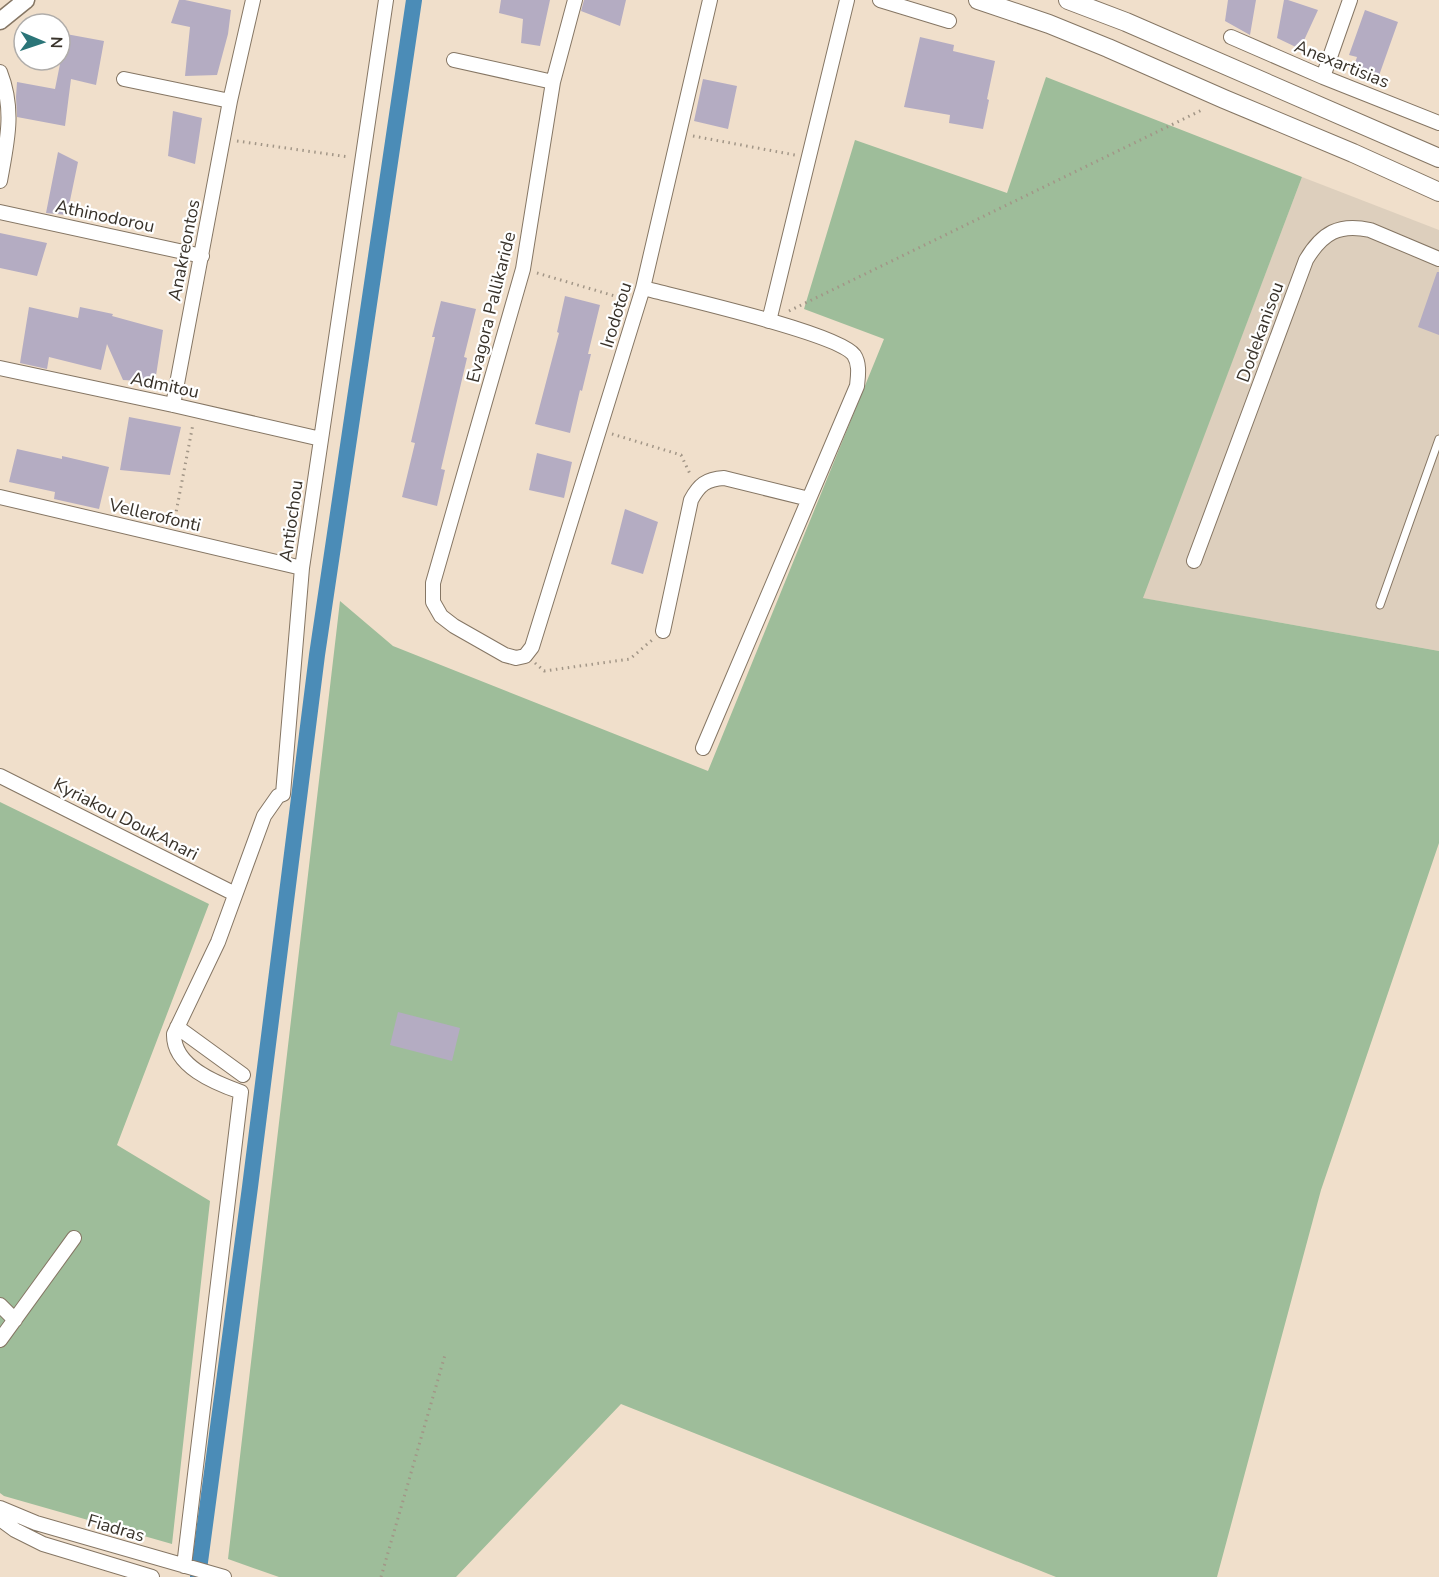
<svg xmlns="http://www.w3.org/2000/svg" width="1439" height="1577" font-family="'Nunito Sans',sans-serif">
  <rect width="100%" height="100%" fill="#f0dfcb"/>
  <path fill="#ddcfbd" d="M 1302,177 L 1439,230 L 1439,651 L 1142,598 Z"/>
  <path fill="#9ebd9a" d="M 1046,77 L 1302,177 L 1143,598 L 1439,651 L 1439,843 L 1321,1190 L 1217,1577 L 1056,1577 L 621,1404 L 456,1577 L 279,1577 L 228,1559 L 340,601 L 393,646 L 708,771 L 884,339 L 804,309 L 855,140 L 1007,193 Z
    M 0,802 L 209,904 L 117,1145 L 210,1201 L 172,1544 L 4,1496 L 0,1493 Z"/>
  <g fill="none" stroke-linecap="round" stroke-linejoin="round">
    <path stroke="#4b8cb7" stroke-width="16" d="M 198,1577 L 250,1187 L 317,655 L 414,0"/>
  </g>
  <path fill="#b4acc2" d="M 179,0 L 185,0 L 231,10 L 228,34 L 217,75 L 185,76 L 190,27 L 171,23 Z
    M 501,0 L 550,0 L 540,46 L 521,43 L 523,19 L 499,13 Z
    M 584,0 L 626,0 L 620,26 L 581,11 Z
    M 1228,0 L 1256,0 L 1250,35 L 1225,21 Z
    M 1284,0 L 1288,0 L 1318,10 L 1300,49 L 1277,38 Z
    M 1365,10 L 1398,22 L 1376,84 L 1357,77 L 1359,70 L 1353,69 L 1357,57 L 1349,55 Z
    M 66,34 L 104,41 L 96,85 L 71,79 L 65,126 L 17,117 L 16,97 L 17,82 L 55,89 Z
    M 920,37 L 954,45 L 953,51 L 995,61 L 987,99 L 989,100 L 983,129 L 949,123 L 950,115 L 904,107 Z
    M 703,79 L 737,86 L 728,129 L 694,121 Z
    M 173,111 L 202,118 L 195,164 L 168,156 Z
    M 58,152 L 78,162 L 67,215 L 46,213 Z
    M 0,233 L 47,243 L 37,276 L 0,268 Z
    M 1437,272 L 1439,272 L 1439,335 L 1418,327 Z
    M 565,296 L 600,305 L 588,354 L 591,354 L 582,391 L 580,390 L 570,433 L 535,424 L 559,333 L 557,332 Z
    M 441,301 L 476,309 L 464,357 L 467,358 L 441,469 L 445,470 L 437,506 L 402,497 L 415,443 L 411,442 L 435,337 L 432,337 Z
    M 29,307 L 78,318 L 80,307 L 113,314 L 112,316 L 163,330 L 155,382 L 123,380 L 107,344 L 101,370 L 49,357 L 47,369 L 20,363 Z
    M 129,417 L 181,427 L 170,475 L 120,470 Z
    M 17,449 L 62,459 L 62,456 L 109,467 L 99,509 L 54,499 L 55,492 L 9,482 Z
    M 537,453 L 572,462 L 564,498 L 529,490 Z
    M 625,509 L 658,522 L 643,574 L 611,564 Z
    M 398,1012 L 460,1028 L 452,1061 L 390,1045 Z"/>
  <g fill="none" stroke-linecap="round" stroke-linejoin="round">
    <g stroke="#857664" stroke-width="9">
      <path id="service" d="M 1380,605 L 1439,439"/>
    </g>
    <g stroke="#857664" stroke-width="16">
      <path id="minor" d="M 575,0 L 553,82 L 523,269 L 433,583 L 433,602 L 441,616 L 454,626 L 505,655 L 516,658 L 525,656 L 532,647 L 643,288 L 710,0
        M 880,0 L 949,21
        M 1231,37 L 1323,77 L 1439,123
        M 454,60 L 553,82
        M 0,72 C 15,110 7,142 0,181
        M 1323,77 L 1350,0
        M 124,79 L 230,101
        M 0,212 L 202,256
        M 643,288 C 677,297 838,333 854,355 C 860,364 858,376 857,386 L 703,748
        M 769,321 L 847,0
        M 0,368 L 173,405 L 321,439
        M 173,405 L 230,101 L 253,0
        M 0,497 L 302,568
        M 1194,561 L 1306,260 C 1322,233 1339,223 1370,230 L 1439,259
        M 663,631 L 691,500 C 699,485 706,479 724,478 L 809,499
        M 0,776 L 235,894
        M 177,1027 L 243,1075
        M 0,1305 L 15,1320
        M 0,1340 L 74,1238
        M 0,1508 L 36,1523 L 224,1577
        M 0,1519 L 15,1530 L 43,1544 L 152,1577
        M 184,1566 L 241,1092 C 215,1083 173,1066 174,1034 L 218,942 L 264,816 L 278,796 L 283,794 L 302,568 L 386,0"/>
    </g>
    <g stroke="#857664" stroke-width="19">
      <path id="tertiary" d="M 0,21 L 26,0"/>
    </g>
    <g stroke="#857664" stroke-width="20">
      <path id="secondary" d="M 978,0 L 1049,24 L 1108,48 L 1224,99 L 1353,153 L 1439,192
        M 1068,0 L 1126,22 L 1439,158"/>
    </g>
    <path stroke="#a29687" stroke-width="3" stroke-dasharray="1.5 4.5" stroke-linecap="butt" d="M 693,136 L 795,155
      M 237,141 L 349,157
      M 537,273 L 625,299
      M 789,311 L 1204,109
      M 612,434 L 681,455 L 691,476
      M 174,523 L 193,424
      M 535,663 L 544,671 L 630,659 L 652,640
      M 381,1577 L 445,1355"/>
    <use href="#service" stroke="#fff" stroke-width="7"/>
    <use href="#minor" stroke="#fff" stroke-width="14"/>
    <use href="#tertiary" stroke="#fff" stroke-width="16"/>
    <use href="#secondary" stroke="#fff" stroke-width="18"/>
  </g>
  <g text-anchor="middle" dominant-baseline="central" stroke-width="4.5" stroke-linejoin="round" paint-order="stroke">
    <g font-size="18" fill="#39332b" stroke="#fff">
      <text transform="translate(1342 64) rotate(22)">Anexartisias</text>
      <text transform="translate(105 216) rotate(12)">Athinodorou</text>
      <text transform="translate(184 250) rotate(-79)">Anakreontos</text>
      <text transform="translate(491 307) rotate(-76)">Evagora Pallikaride</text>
      <text transform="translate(616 315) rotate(-73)">Irodotou</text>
      <text transform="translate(1260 332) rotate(-70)">Dodekanisou</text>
      <text transform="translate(165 385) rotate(12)">Admitou</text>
      <text transform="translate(155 515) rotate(13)">Vellerofonti</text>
      <text transform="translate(291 521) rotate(-82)">Antiochou</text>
      <text transform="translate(126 819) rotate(27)">Kyriakou DoukAnari</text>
      <text transform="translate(116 1528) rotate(16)">Fiadras</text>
    </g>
  </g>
  <g transform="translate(42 42) rotate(92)"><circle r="28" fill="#ffffff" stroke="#b0adaa" stroke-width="1.5"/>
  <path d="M0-4.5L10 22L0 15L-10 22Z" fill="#2b7578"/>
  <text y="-9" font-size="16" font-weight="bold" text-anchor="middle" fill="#39332b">N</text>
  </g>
</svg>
